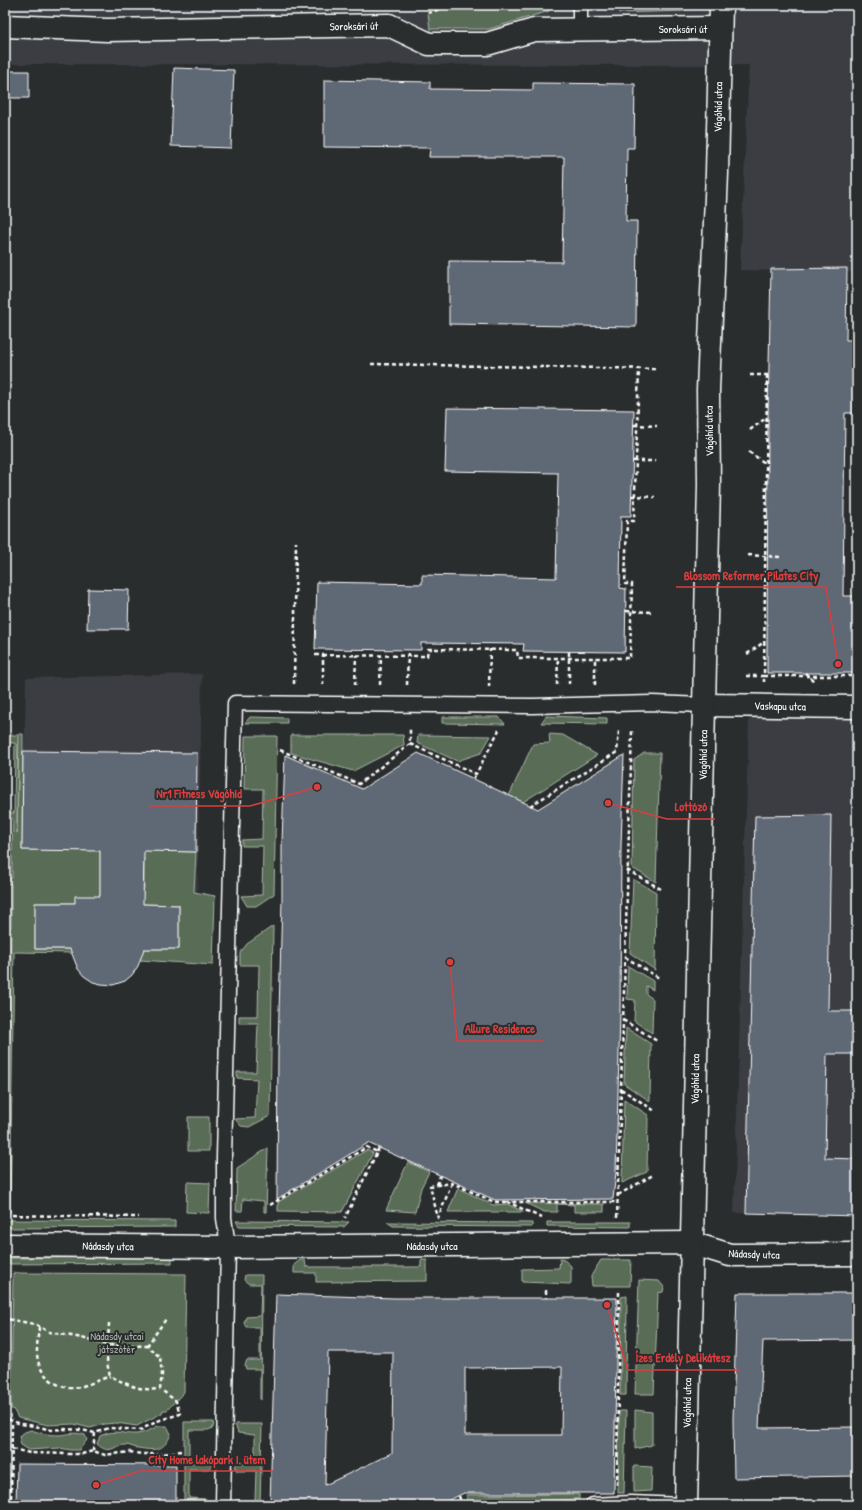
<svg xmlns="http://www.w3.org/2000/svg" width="862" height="1510" font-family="'Patrick Hand',sans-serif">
  <rect width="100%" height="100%" fill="#2a2d2e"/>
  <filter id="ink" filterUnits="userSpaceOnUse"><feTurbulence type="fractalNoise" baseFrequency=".025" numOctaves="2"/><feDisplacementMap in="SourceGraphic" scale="8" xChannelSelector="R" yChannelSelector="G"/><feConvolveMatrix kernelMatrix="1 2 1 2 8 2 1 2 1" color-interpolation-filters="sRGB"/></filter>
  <g filter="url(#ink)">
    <path fill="#3a3e43" d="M 5,5 L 857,5 L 857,272 L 740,270 L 749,65 L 5,64 Z
      M 202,674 L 196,955 L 11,946 L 25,731 L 26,678 Z
      M 749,714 L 857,714 L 857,1214 L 734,1213 Z"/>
    <path fill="#596c56" stroke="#acb6aa" d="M 427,5 L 550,5 L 549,11 L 489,29 L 430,29 Z
      M 619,5 L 689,5 L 685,11 L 619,13 Z
      M 546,716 L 607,718 L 607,724 L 541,723 Z
      M 250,717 L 287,718 L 287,723 L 245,723 Z
      M 442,717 L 499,717 L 505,724 L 442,723 Z
      M 19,734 L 23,734 L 22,850 L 100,850 L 100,896 L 75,903 L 35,903 L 35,949 L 75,949 L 74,953 L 14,952 L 10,1209 L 10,1213 L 5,1213 L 5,1192 L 7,1191 L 7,1159 L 5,1159 L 5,1154 L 7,1154 L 9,1091 L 5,1090 L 5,1086 L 9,1086 L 10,1043 L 5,1042 L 5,1038 L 10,1038 L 9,987 L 5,987 L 5,982 L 10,982 L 11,932 L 5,932 L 5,927 L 11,927 L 11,884 L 5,883 L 5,878 L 12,878 L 12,856 L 5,856 L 5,851 L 12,851 L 13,819 L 5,818 L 5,813 L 14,813 L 15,743 L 5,743 L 5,735 L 18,735 L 17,833 Z
      M 549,734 L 563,735 L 597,755 L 523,802 L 509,796 L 533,744 L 550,743 Z
      M 291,735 L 403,735 L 404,745 L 353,771 L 291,753 Z
      M 418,735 L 491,736 L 481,753 L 457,761 L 417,743 Z
      M 245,736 L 277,736 L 274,894 L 256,906 L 247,906 L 241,896 L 262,895 L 263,846 L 242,846 L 242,840 L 262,839 L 263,789 L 244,789 Z
      M 644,753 L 660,753 L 656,882 L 632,868 L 634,760 Z
      M 133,850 L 196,852 L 194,892 L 215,896 L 213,965 L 140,960 L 141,949 L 179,949 L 179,905 L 141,904 L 144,888 L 144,859 Z
      M 633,879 L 656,892 L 655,970 L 630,953 Z
      M 273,926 L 270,1116 L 249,1127 L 241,1126 L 235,1119 L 255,1118 L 257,1079 L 237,1078 L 237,1072 L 256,1072 L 258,1023 L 239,1023 L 239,1016 L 258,1016 L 259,965 L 240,965 L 240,953 L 247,944 Z
      M 628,966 L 653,981 L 653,990 L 646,986 L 646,994 L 653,999 L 652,1033 L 634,1021 L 635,1000 L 627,999 Z
      M 626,1028 L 651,1044 L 650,1101 L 624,1084 Z
      M 624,1099 L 648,1115 L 647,1172 L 622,1183 Z
      M 188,1117 L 209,1117 L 209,1151 L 188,1151 Z
      M 268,1148 L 266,1212 L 264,1212 L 264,1201 L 243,1199 L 242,1211 L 236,1211 L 237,1168 Z
      M 367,1150 L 373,1153 L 342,1212 L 278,1211 L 278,1202 Z
      M 408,1162 L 429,1172 L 421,1188 L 415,1212 L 386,1210 Z
      M 187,1182 L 210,1183 L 209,1213 L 186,1212 Z
      M 458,1188 L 493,1205 L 507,1204 L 524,1212 L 448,1212 Z
      M 525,1203 L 604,1204 L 604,1212 L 574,1212 L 574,1205 L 557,1204 L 557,1212 L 544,1212 Z
      M 5,1220 L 175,1221 L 175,1227 L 7,1228 L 5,1227 Z
      M 236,1221 L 349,1222 L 344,1227 L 239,1226 Z
      M 387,1222 L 532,1223 L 532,1227 L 393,1226 Z
      M 547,1222 L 630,1222 L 630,1227 L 547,1226 Z
      M 172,1257 L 172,1263 L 5,1264 L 9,1258 Z
      M 560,1259 L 564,1260 L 571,1266 L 571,1284 L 522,1282 L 522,1269 L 559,1268 Z
      M 300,1260 L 305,1260 L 306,1267 L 421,1267 L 421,1260 L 427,1260 L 427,1281 L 316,1282 L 316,1273 L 294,1273 L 294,1265 Z
      M 601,1260 L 631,1260 L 630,1286 L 592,1286 L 591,1276 Z
      M 13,1273 L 186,1274 L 184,1392 L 167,1410 L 163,1410 L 162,1413 L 137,1426 L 116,1423 L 105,1424 L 90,1428 L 74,1424 L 48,1425 L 18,1418 L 13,1409 L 11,1409 Z
      M 245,1275 L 262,1275 L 261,1400 L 260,1399 L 260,1369 L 246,1369 L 245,1365 L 247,1360 L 260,1360 L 260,1327 L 246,1327 L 244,1323 L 246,1317 L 260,1316 L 261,1284 L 249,1284 L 244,1280 Z
      M 639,1280 L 659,1281 L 664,1287 L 663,1292 L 658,1293 L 654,1394 L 635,1394 Z
      M 627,1296 L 626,1395 L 620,1395 L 621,1297 Z
      M 635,1410 L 652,1412 L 652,1445 L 635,1449 Z
      M 619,1411 L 626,1411 L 624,1493 L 618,1493 Z
      M 184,1422 L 214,1422 L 213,1428 L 208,1430 L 189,1430 L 189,1461 L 209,1461 L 212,1466 L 208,1469 L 189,1469 L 189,1498 L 206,1499 L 208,1503 L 205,1505 L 184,1505 Z
      M 235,1424 L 262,1424 L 260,1505 L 235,1505 L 235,1503 L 236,1500 L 255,1500 L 256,1471 L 237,1471 L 235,1466 L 238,1463 L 255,1463 L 255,1435 L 238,1433 Z
      M 158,1426 L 167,1426 L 171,1434 C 164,1451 156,1451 138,1448 C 134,1448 130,1445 126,1445 C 113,1445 110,1456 97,1444 L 100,1436 C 118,1428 121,1435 137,1434 C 145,1433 152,1429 158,1426 Z
      M 31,1430 C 40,1433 48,1435 57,1435 C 69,1435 72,1431 85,1435 L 87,1440 L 79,1450 L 71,1450 L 60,1448 L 29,1450 L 21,1445 L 19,1436 L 25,1432 Z
      M 634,1466 L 652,1467 L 651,1491 L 634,1492 Z
      M 579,1494 L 579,1499 L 468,1504 L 466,1495 Z"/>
    <path fill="#5e6775" stroke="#fff" fill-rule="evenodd" d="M 174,68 L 234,70 L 231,148 L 171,146 Z
      M 5,71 L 29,71 L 29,98 L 5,98 Z
      M 324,80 L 430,82 L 430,89 L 533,90 L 533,83 L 635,84 L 634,148 L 627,148 L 626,221 L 637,221 L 636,327 L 449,324 L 449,261 L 562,262 L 564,157 L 429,157 L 430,148 L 324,147 Z
      M 847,268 L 846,340 L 857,340 L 857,413 L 845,413 L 843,596 L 857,596 L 857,673 L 767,673 L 768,412 L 771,269 Z
      M 447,408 L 634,410 L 631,516 L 621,516 L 620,588 L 626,589 L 625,652 L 523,651 L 524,644 L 421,643 L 421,650 L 315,649 L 317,582 L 422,584 L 422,575 L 556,578 L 558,473 L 445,471 Z
      M 88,589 L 129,590 L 128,629 L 87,629 Z
      M 23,751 L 197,753 L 196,852 L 144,851 L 143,904 L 179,905 L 179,949 L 144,949 L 138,966 L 132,975 L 125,981 L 113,985 L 101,984 L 93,982 L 84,976 L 78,969 L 70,949 L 35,949 L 35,903 L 75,903 L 75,896 L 100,896 L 100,851 L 22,850 Z
      M 418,753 L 538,809 L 624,755 L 621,846 L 620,1012 L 616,1172 L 613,1199 L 495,1200 L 368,1143 L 277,1199 L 278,1050 L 282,900 L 282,843 L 285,755 L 362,789 Z
      M 831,815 L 828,1011 L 857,1011 L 857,1054 L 827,1054 L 825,1158 L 857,1159 L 857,1216 L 746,1213 L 755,816 Z
      M 737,1293 L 857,1293 L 857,1340 L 763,1341 L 759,1428 L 857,1427 L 857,1476 L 734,1478 L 733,1419 Z
      M 276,1294 L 394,1298 L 617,1298 L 614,1493 L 464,1493 L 439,1505 L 270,1505 ZM 328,1352 L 393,1352 L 392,1453 L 325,1485 ZM 562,1367 L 561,1435 L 465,1435 L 465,1368 Z
      M 17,1464 L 176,1465 L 176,1505 L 16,1505 Z"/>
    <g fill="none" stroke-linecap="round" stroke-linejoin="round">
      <g stroke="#fff" stroke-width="17">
        <path id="service" d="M 580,29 L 580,5
          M 223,1505 L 228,1247 L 224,1218 L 224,1157 L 235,703 L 532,706 L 652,703 L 703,705
          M 593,1505 L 631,1503 L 682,1505"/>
      </g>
      <g stroke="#fff" stroke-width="25">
        <path id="minor" d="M 5,26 L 107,30 L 389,25 L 429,44 L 487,44 L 534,30 L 720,28
          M 703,705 L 857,707
          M 5,1245 L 228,1247 L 691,1243 L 730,1255 L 857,1254"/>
      </g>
      <g stroke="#fff" stroke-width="25">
        <path id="tertiary" d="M 686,1505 L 709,485 L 708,390 L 717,173 L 721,5"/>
      </g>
      <path stroke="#fff" stroke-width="2.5" stroke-dasharray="4 3" stroke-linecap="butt" d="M 428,13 L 452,5
        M 371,364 L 657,369
        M 750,375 L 769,375
        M 767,375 L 764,676 L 857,676
        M 634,425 L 657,426
        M 750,430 L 766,418
        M 749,452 L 765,463
        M 633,461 L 656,461
        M 632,496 L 655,497
        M 748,555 L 780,557
        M 626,611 L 654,612
        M 569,652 L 569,685
        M 747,654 L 764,642
        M 315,655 L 427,656 L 428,649 L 517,650 L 518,658 L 630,658 L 632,584 L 625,584 L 627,521 L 634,521 L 639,368
        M 805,673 L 815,682
        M 746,676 L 764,676 L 764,682
        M 294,684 L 296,542
        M 323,685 L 323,655
        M 355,685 L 356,655
        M 380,685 L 381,656
        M 407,685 L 408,650
        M 557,685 L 558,658
        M 595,685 L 595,658
        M 489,687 L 490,649
        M 410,744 L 476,774 L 499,730
        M 280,750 L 359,784 L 410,744 L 410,728
        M 473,779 L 476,774
        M 530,806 L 617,752 L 619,731
        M 627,870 L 661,889
        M 625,957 L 659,978
        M 623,1020 L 657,1041
        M 621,1089 L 655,1111
        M 377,1152 L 379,1148
        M 452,1183 L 438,1218 L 430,1186 L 452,1183 L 494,1202 L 508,1202
        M 437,1185 L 440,1176
        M 618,1195 L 653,1175
        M 270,1205 L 367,1147 L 377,1152 L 345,1218
        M 5,1215 L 139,1217
        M 542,1218 L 508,1202 L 618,1202
        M 617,1218 L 632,731
        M 546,1290 L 546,1298
        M 109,1323 L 107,1363 L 110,1376 C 128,1385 140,1391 160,1389
        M 39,1327 C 37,1348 32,1366 52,1381 C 56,1384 63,1387 69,1388 C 80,1389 99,1380 110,1376
        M 147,1346 L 166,1319
        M 5,1390 L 8,1270
        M 5,1413 L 10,1420 L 21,1424 L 35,1426 L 51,1430 L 64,1429 L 82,1430 L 95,1433 L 109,1428 L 140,1430 L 160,1420 L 180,1414 L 176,1401 L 160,1389 L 162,1374 L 160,1357 L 147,1346 L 107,1345 L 82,1338 L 49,1332 L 35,1324 L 7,1319
        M 12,1449 L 30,1453 L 69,1454 L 82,1454 L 93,1451 L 105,1455 L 130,1452 L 141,1454 L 163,1454 L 181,1451
        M 93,1451 L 95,1433
        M 617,1485 L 619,1290
        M 459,1496 L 462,1505
        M 11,1505 L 12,1421"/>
      <use href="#service" stroke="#2a2d2e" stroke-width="14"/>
      <use href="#minor" stroke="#2a2d2e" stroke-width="22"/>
      <use href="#tertiary" stroke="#2a2d2e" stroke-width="22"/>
    </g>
  </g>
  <g text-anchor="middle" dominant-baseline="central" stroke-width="4" stroke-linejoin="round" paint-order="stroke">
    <g font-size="11" fill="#fff" stroke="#2a2d2e">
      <text transform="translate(354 26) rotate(-1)">Soroksári út</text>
      <text x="683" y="29">Soroksári út</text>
      <text transform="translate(718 107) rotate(-89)">Vágóhíd utca</text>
      <text transform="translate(709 431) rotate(-91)">Vágóhíd utca</text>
      <text transform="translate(780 706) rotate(1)">Vaskapu utca</text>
      <text transform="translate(703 755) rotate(-89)">Vágóhíd utca</text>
      <text transform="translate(695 1079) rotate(-89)">Vágóhíd utca</text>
      <text transform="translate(108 1246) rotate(1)">Nádasdy utca</text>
      <text x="432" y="1246">Nádasdy utca</text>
      <text transform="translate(754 1254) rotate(2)">Nádasdy utca</text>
      <text transform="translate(687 1403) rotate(-89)">Vágóhíd utca</text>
    </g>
    <g font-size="11" fill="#acb6aa" stroke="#2a2d2e">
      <text x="117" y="1336">Nádasdy utcai<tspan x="117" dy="13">játszótér</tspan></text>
    </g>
  </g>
  <path fill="none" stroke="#da3e3e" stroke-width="1.5" d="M838 664L826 587H676M317 787L250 806H149M608 803L667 819H715M450 962L457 1041H543M607 1305L628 1370H739M96 1485L140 1471H273"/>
  <g fill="#da3e3e" stroke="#2a2d2e" stroke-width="1.5">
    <circle cx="838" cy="664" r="4"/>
    <circle cx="317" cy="787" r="4"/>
    <circle cx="608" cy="803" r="4"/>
    <circle cx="450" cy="962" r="4"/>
    <circle cx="607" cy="1305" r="4"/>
    <circle cx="96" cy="1485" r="4"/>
  </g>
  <g font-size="12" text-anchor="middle" font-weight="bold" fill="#da3e3e" stroke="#2a2d2e" stroke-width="4" stroke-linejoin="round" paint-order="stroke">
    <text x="751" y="580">Blossom Reformer Pilates City</text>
    <text x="199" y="798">Nr1 Fitness Vágóhíd</text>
    <text x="691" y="811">Lottózó</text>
    <text x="500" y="1033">Allure Residence</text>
    <text x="683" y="1362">Ízes Erdély Delikátesz</text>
    <text x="207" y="1464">City Home lakópark I. ütem</text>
  </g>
  <rect width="862" height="1510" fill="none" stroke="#2a2d2e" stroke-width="20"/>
  <rect x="10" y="10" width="842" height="1490" fill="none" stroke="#fff" stroke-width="1.5" filter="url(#ink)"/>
</svg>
